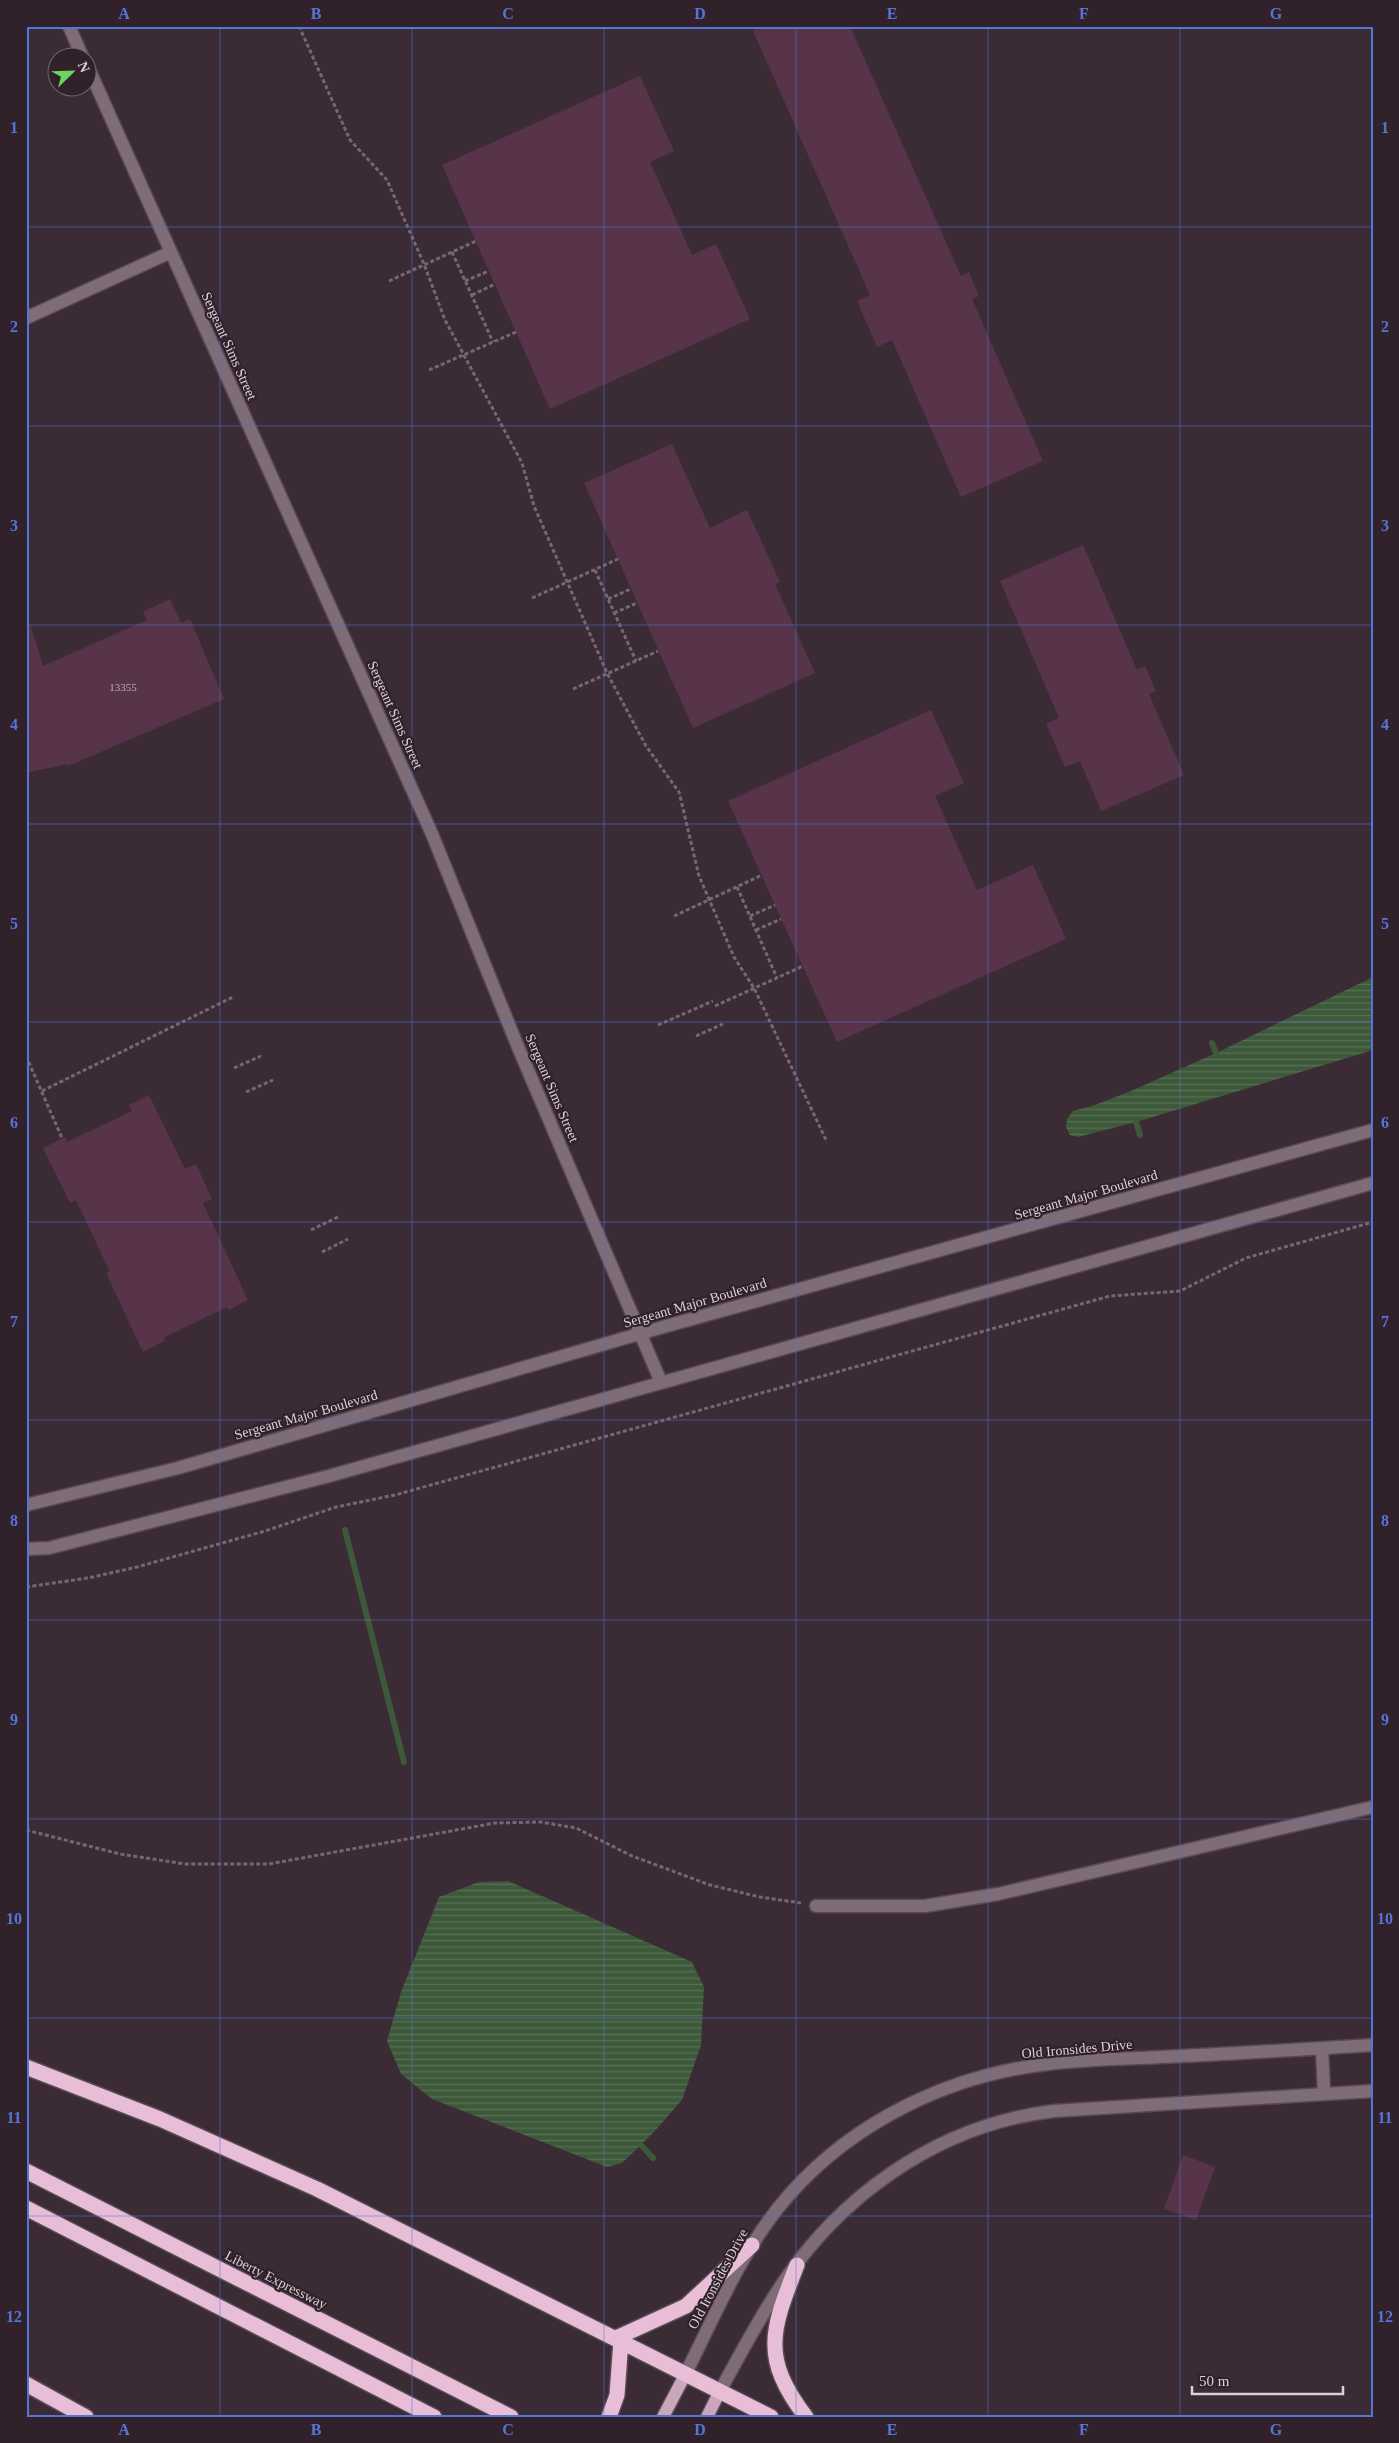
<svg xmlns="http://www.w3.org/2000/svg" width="1399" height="2443" font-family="'Times New Roman',serif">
  <defs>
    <pattern id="water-rules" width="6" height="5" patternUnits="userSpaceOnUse" patternTransform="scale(1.25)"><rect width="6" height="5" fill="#3d593a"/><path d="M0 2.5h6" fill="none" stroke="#587056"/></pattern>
  </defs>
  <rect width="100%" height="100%" fill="#3b2b35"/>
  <path fill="url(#water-rules)" d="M 1373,977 L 1373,1050 L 1136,1122 L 1078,1137 L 1070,1135 L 1066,1127 L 1067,1119 L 1073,1111 L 1092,1106 L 1131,1091 L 1216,1053 Z
    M 508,1881 L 692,1962 L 704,1987 L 701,2045 L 682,2100 L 653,2133 L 622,2163 L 607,2167 L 432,2099 L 401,2074 L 387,2041 L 401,1992 L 439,1897 L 479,1882 Z"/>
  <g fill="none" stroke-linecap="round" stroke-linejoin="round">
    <path stroke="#3d593a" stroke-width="6" d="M 1212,1043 L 1216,1053
      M 1136,1122 L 1140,1135
      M 345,1530 L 404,1762
      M 641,2145 L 653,2158"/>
  </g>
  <path fill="#58344b" d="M 763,26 L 850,26 L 961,276 L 969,272 L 979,296 L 972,299 L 1043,461 L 961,497 L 892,340 L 877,347 L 857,301 L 870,295 L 753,31 Z
    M 640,76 L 674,151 L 650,162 L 692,255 L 716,244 L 750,319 L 550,409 L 442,165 Z
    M 672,444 L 710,528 L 747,510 L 780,582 L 775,584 L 815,673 L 693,728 L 584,483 Z
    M 1083,545 L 1137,670 L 1145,666 L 1156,691 L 1149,694 L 1184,775 L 1101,811 L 1080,761 L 1065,767 L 1046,724 L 1059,718 L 1000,581 Z
    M 170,599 L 181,623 L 190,619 L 224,699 L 68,766 L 67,764 L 26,773 L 26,624 L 30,623 L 43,666 L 147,620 L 143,612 Z
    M 931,710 L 964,783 L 935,796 L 977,890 L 1033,865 L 1066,939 L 837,1042 L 728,801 Z
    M 149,1095 L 185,1169 L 196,1164 L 212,1199 L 203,1203 L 248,1300 L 228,1310 L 227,1307 L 163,1338 L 165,1341 L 143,1352 L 106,1273 L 110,1272 L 76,1200 L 70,1203 L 43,1148 L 65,1137 L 67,1142 L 132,1111 L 129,1105 Z
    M 1183,2155 L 1215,2167 L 1196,2220 L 1164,2209 Z"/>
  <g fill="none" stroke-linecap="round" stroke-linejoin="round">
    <g stroke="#584952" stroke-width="15">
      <path id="minor" d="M 69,26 L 83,58
        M 88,67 L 432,834 L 518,1047 L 661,1382
        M 26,318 L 171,252
        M 26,1505 L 178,1468 L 663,1327 L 1373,1130
        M 26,1549 L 49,1548 L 329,1476 L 1373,1183
        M 816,1906 L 925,1906 L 998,1894 L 1373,1807
        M 1322,2048 L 1324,2094
        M 685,2375 C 716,2313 743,2247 789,2195 C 855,2120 951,2075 1048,2064 C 1092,2058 1137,2059 1181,2056 C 1245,2053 1309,2049 1373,2045
        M 720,2391 C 737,2360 754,2328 773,2298 C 835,2198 936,2125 1054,2111 L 1373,2091"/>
    </g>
    <g stroke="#584952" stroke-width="15">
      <path id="major" d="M 663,2417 L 685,2375
        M 707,2417 L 720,2391"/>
    </g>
    <g stroke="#584952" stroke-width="18">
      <path id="highway" d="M 26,2067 L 160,2119 L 317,2189 L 771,2417
        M 26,2171 L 511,2417
        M 26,2208 L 434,2417
        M 797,2265 C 772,2329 760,2357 806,2417
        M 616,2338 L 686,2306 L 752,2245
        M 26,2384 L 86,2417
        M 609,2417 L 617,2395 L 621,2340"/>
    </g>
    <path stroke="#766770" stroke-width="3" stroke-dasharray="4 2.5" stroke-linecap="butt" d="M 299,26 L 350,140 L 387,180 L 424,264 L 445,320 L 522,463 L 534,506 L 607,673 L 646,746 L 679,792 L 699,876 L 734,957 L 754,988 L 827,1142
      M 452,252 L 493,342
      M 389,281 L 476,241
      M 465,281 L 489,271
      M 472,295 L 495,284
      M 429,370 L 516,332
      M 595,570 L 636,661
      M 532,598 L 618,559
      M 608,599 L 631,589
      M 614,613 L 637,603
      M 573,689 L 658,651
      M 737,887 L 777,978
      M 674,916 L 762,875
      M 750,916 L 775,905
      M 756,930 L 781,919
      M 715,1006 L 803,966
      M 658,1025 L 713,1001
      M 696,1036 L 723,1024
      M 26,1056 L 62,1138
      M 234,1068 L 261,1056
      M 42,1091 L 233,997
      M 246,1092 L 273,1080
      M 311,1230 L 338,1217
      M 322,1252 L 348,1239
      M 26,1587 L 88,1578 L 137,1567 L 265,1531 L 336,1507 L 395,1495 L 1110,1296 L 1180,1291 L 1246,1258 L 1373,1222
      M 26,1830 L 120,1854 L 185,1864 L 269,1864 L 495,1823 L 541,1822 L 576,1828 L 632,1856 L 710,1885 L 760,1897 L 801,1903"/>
    <use href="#minor" stroke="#7e6c77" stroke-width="12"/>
    <use href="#major" stroke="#caa6bc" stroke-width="12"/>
    <use href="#highway" stroke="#e8bdd8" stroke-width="15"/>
  </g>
  <path fill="none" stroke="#5675d8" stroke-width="1" stroke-opacity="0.55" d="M 220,26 L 220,2417M 412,26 L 412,2417M 604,26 L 604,2417M 796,26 L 796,2417M 988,26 L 988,2417M 1180,26 L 1180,2417M 26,227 L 1373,227M 26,426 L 1373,426M 26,625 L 1373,625M 26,824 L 1373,824M 26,1022 L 1373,1022M 26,1222 L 1373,1222M 26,1420 L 1373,1420M 26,1620 L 1373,1620M 26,1819 L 1373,1819M 26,2018 L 1373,2018M 26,2216 L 1373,2216"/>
  <g text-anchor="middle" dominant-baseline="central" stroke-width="4.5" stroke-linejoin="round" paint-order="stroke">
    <g font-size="11" fill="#bbaab5">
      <text x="123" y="687">13355</text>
    </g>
    <g font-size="14" fill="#dcd1d8" stroke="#31212b">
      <text transform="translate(229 346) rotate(66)">Sergeant Sims Street</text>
      <text transform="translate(395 715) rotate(66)">Sergeant Sims Street</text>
      <text transform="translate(552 1088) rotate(67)">Sergeant Sims Street</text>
      <text transform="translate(1086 1195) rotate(-16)">Sergeant Major Boulevard</text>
      <text transform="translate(695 1303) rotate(-16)">Sergeant Major Boulevard</text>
      <text transform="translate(306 1415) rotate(-16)">Sergeant Major Boulevard</text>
      <text transform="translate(1077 2049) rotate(-5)">Old Ironsides Drive</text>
      <text transform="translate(718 2279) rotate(-62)">Old Ironsides Drive</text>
      <text transform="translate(276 2280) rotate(27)">Liberty Expressway</text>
    </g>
  </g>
  <rect width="1399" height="2443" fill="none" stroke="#31212b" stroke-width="55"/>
  <g transform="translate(72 72) rotate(67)"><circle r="24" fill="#31212b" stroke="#756770"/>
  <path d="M0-4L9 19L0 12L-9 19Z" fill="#6dd361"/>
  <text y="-8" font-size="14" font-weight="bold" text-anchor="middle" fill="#dcd1d8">N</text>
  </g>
  <path d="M1192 2386v8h151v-8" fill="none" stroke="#dcd1d8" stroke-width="2.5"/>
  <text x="1199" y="2386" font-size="15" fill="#dcd1d8" stroke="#31212b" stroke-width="4" paint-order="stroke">50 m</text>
  <rect x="28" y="28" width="1344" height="2388" fill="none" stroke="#5675d8" stroke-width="2"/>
  <g font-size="16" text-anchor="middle" font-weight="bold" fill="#5675d8">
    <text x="124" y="19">A</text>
    <text x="316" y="19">B</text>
    <text x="508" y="19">C</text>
    <text x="700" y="19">D</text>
    <text x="892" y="19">E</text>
    <text x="1084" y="19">F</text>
    <text x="1276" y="19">G</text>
    <text x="14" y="133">1</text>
    <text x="1385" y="133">1</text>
    <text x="14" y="332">2</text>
    <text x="1385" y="332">2</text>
    <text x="14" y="531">3</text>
    <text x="1385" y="531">3</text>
    <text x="14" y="730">4</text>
    <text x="1385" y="730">4</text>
    <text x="14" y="929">5</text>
    <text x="1385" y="929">5</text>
    <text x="14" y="1128">6</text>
    <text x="1385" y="1128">6</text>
    <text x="14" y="1327">7</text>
    <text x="1385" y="1327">7</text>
    <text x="14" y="1526">8</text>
    <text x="1385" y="1526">8</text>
    <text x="14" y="1725">9</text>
    <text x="1385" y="1725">9</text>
    <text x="14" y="1924">10</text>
    <text x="1385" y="1924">10</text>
    <text x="14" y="2123">11</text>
    <text x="1385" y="2123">11</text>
    <text x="14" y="2322">12</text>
    <text x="1385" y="2322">12</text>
    <text x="124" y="2435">A</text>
    <text x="316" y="2435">B</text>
    <text x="508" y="2435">C</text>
    <text x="700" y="2435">D</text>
    <text x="892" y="2435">E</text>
    <text x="1084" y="2435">F</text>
    <text x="1276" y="2435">G</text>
  </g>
</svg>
